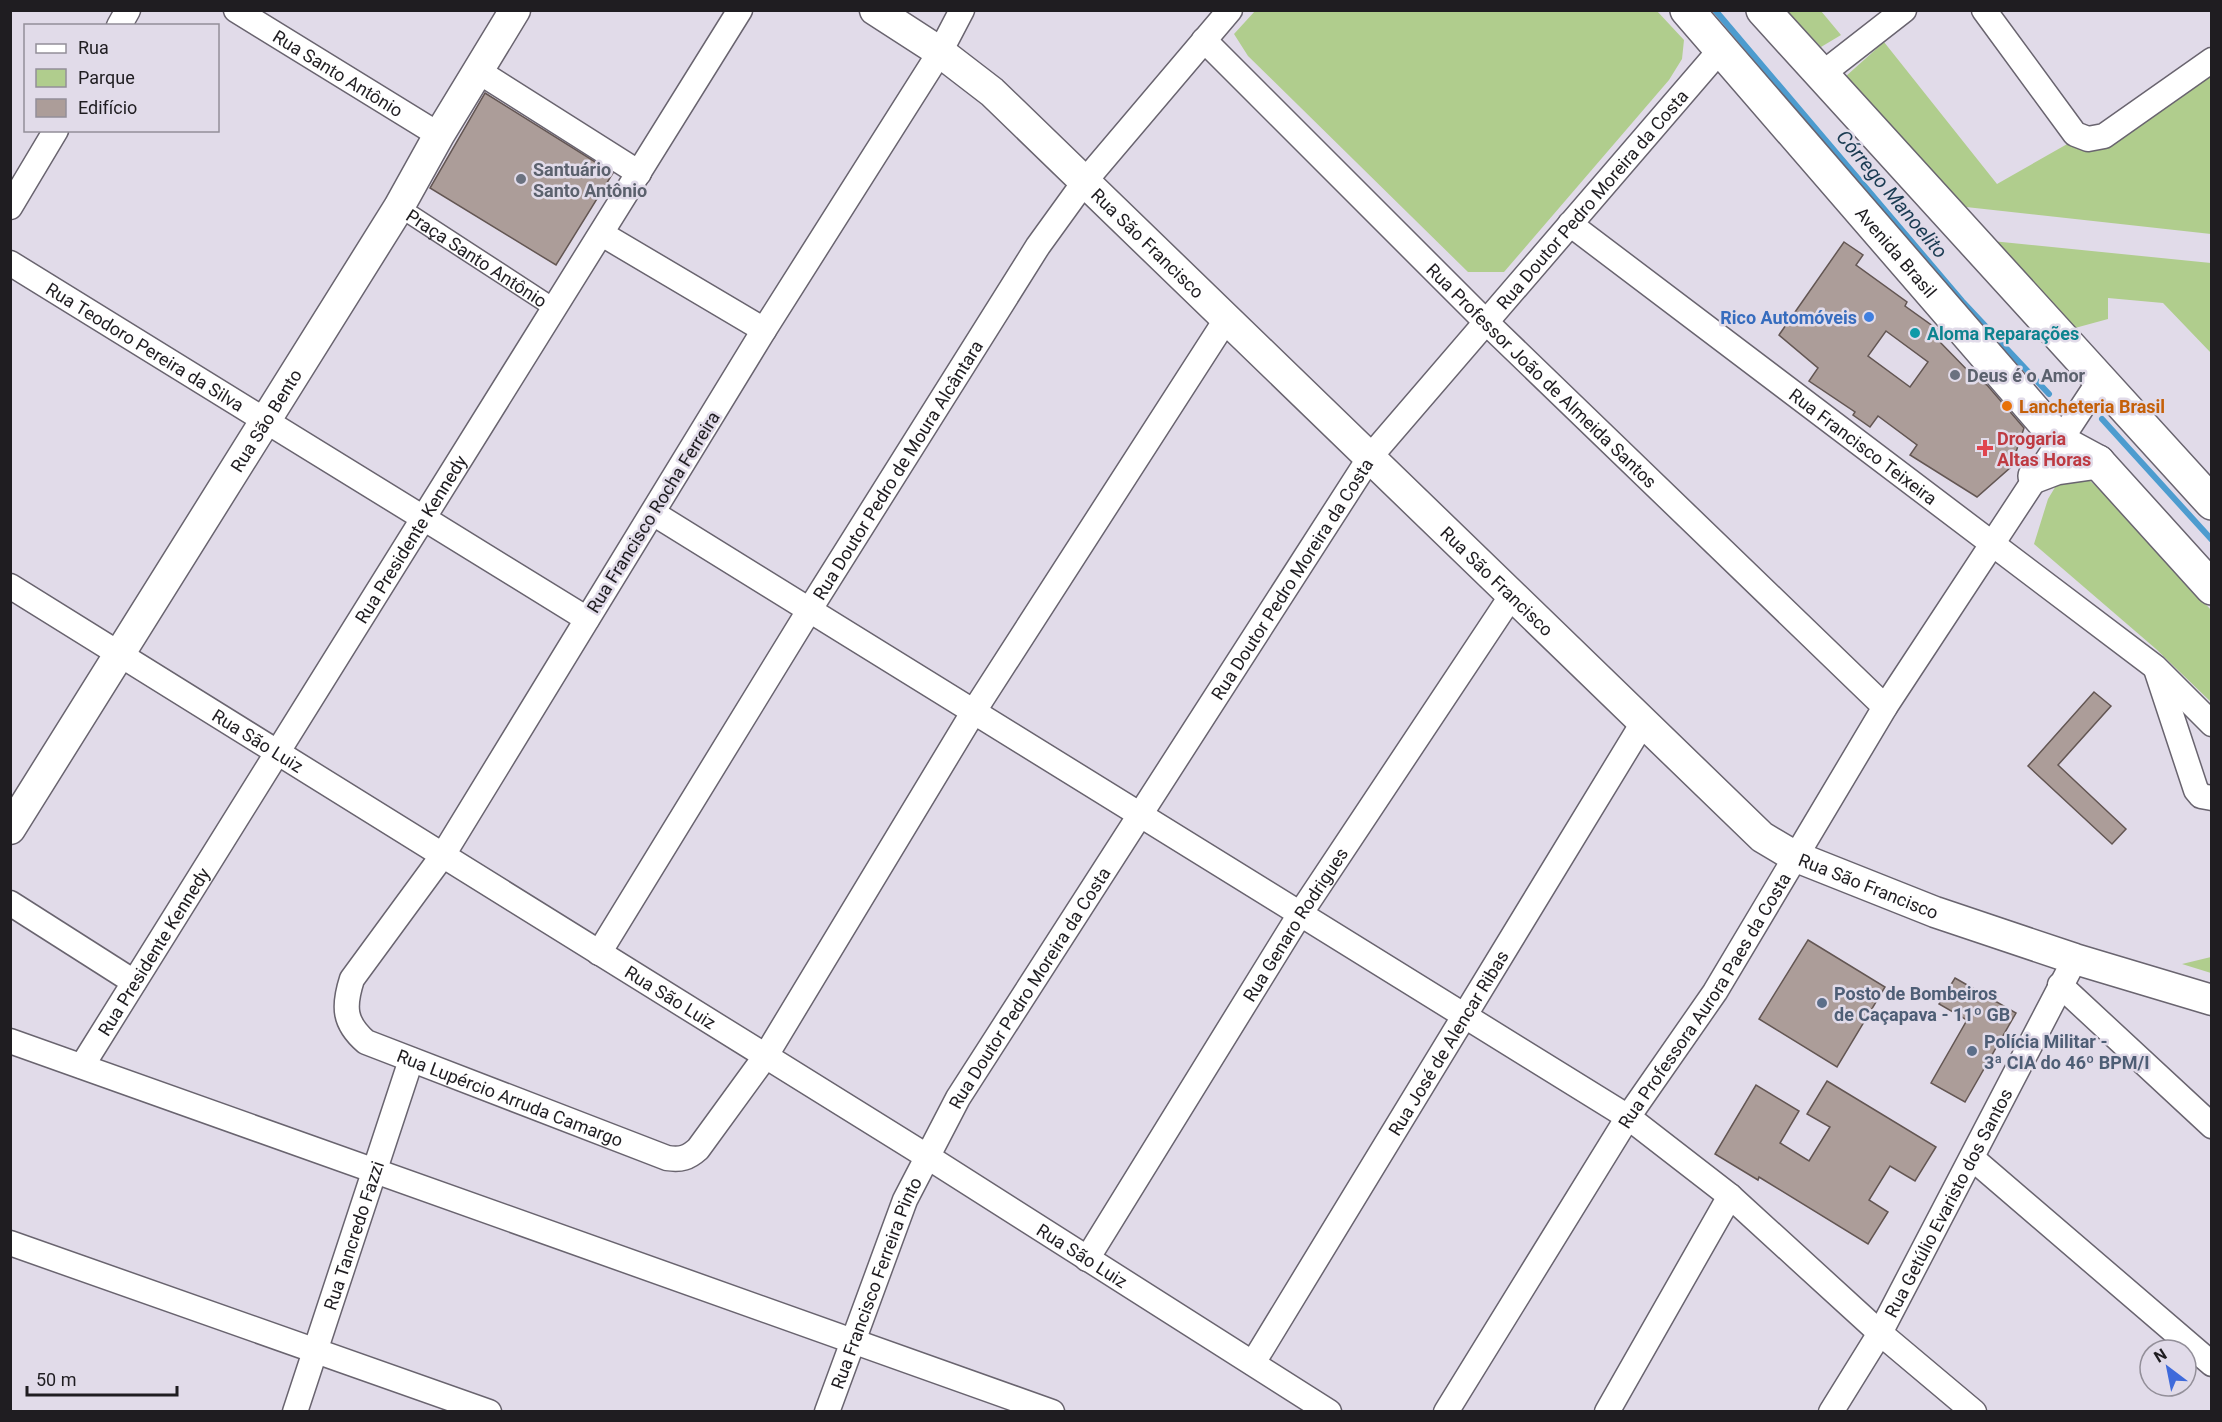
<svg xmlns="http://www.w3.org/2000/svg" width="2222" height="1422" font-family="Roboto,sans-serif">
  <rect width="100%" height="100%" fill="#e1dbe9"/>
  <path fill="#b0cd8d" d="M 1657,11 L 1684,40 L 1682,59 L 1669,80 L 1504,272 L 1468,272 L 1248,56 L 1234,34 L 1255,11 Z
    M 1787,11 L 1821,11 L 1841,35 L 1821,47 Z
    M 1884,42 L 1997,184 L 2069,143 L 2211,75 L 2211,234 L 1966,207 L 1845,77 Z
    M 1992,241 L 2211,263 L 2211,353 L 2163,303 L 2108,298 L 2108,319 L 2075,328 Z
    M 2088,479 L 2107,496 L 2211,610 L 2211,702 L 2156,649 L 2034,544 L 2048,499 L 2057,484 Z
    M 2211,957 L 2211,973 L 2182,964 Z"/>
  <g fill="none" stroke-linecap="round" stroke-linejoin="round">
    <path stroke="#4d9ccf" stroke-width="6" d="M 1715,10 L 1962,301 L 2049,394
      M 2102,419 L 2212,540"/>
  </g>
  <path fill="#ac9d99" stroke="#635653" stroke-width="1.5" fill-rule="evenodd" d="M 485,93 L 613,173 L 556,265 L 430,188 Z
    M 1844,242 L 1863,255 L 1856,265 L 1907,302 L 1905,306 L 1941,332 L 1936,338 L 1975,378 L 1987,385 L 2024,428 L 2011,467 L 1977,497 L 1910,455 L 1917,445 L 1878,416 L 1870,427 L 1853,415 L 1855,412 L 1809,381 L 1818,368 L 1779,335 ZM 1886,331 L 1928,362 L 1910,387 L 1868,356 Z
    M 2094,692 L 2111,706 L 2058,765 L 2126,829 L 2112,844 L 2028,766 Z
    M 1808,940 L 1885,987 L 1837,1067 L 1759,1019 Z
    M 1955,978 L 2016,1013 L 1965,1102 L 1931,1083 L 1967,1020 L 1939,1004 Z
    M 1827,1081 L 1936,1147 L 1915,1181 L 1890,1166 L 1869,1200 L 1888,1212 L 1868,1244 L 1759,1177 L 1758,1180 L 1715,1154 L 1756,1085 L 1799,1111 L 1780,1143 L 1809,1161 L 1830,1127 L 1807,1114 Z"/>
  <g fill="none" stroke-linecap="round" stroke-linejoin="round">
    <g stroke="#69646f" stroke-width="21">
      <g id="pedestrian">
        <path id="s1" d="M 399,207 L 554,308"/>
      </g>
    </g>
    <g stroke="#69646f" stroke-width="27">
      <g id="minor">
        <path id="s2" d="M 236,10 L 439,135"/>
        <path id="s3" d="M 962,10 L 940,52 L 764,330 L 443,855 L 352,979 C 343,1007 344,1023 366,1042 L 667,1158 C 681,1160 688,1158 698,1149 L 765,1057 L 974,711 L 1227,318"/>
        <path d="M 1984,10 L 2075,134 L 2088,139 L 2104,136 L 2212,60"/>
        <path d="M 119,26 L 128,10"/>
        <path id="s4" d="M 1204,40 L 1486,322 L 1885,707"/>
        <path d="M 478,71 L 639,173"/>
        <path d="M 1822,74 L 1904,10"/>
        <path d="M 10,207 L 56,130"/>
        <path id="s5" d="M 1570,224 L 2155,667 L 2212,724"/>
        <path d="M 602,234 L 764,330"/>
        <path id="s6" d="M 10,263 L 587,619"/>
        <path d="M 653,513 L 1628,1117 L 1730,1196 L 1880,1333 L 1974,1412"/>
        <path id="s7" d="M 10,586 L 928,1157 L 1329,1412"/>
        <path d="M 2157,672 L 2196,790 L 2201,796 L 2212,798"/>
        <path d="M 10,903 L 134,982"/>
        <path id="s8" d="M 599,953 L 810,609 L 1038,246 L 1085,181 L 1230,10"/>
        <path d="M 2060,985 L 2212,1126"/>
        <path d="M 10,1041 L 1052,1412"/>
        <path id="s9" d="M 82,1066 L 740,10"/>
        <path d="M 1972,1158 L 2212,1364"/>
        <path d="M 10,1243 L 489,1412"/>
        <path id="s10" d="M 1087,1259 L 1300,914 L 1512,595"/>
        <path id="s11" d="M 1253,1363 L 1644,721"/>
        <path id="s12" d="M 295,1412 L 411,1060"/>
        <path id="s13" d="M 827,1412 L 905,1200 L 958,1098 L 1370,457 L 1721,49"/>
        <path id="s14" d="M 1446,1412 L 1628,1117 L 1715,992 L 1885,707 L 2100,380"/>
        <path d="M 1607,1412 L 1730,1196"/>
        <path id="s15" d="M 1831,1412 L 1880,1333 L 2075,959"/>
      </g>
    </g>
    <g stroke="#69646f" stroke-width="33">
      <g id="tertiary">
        <path id="s16" d="M 875,10 L 940,52 L 992,92 L 1762,837 L 1794,856 L 1935,912 L 2075,959 L 2212,1000"/>
        <path id="s17" d="M 10,829 L 399,207 L 439,135 L 515,10"/>
      </g>
    </g>
    <g stroke="#69646f" stroke-width="36">
      <g id="secondary">
        <path id="s18" d="M 1687,10 L 2061,442 L 2098,462 L 2212,588"/>
        <path d="M 1763,10 L 2212,503"/>
        <path d="M 2035,476 L 2056,468 L 2098,462"/>
      </g>
    </g>
    <use href="#pedestrian" stroke="#fff" stroke-width="18"/>
    <use href="#minor" stroke="#fff" stroke-width="24"/>
    <use href="#tertiary" stroke="#fff" stroke-width="30"/>
    <use href="#secondary" stroke="#fff" stroke-width="33"/>
  </g>
  <g fill="#6b7280" stroke="#e1dbe9" stroke-width="2">
    <circle cx="521" cy="179" r="6"/>
    <circle cx="1955" cy="375" r="6"/>
  </g>
  <circle fill="#3f7fe0" stroke="#e1dbe9" stroke-width="2" cx="1869" cy="317" r="6"/>
  <circle fill="#0f9aa8" stroke="#e1dbe9" stroke-width="2" cx="1915" cy="333" r="6"/>
  <circle fill="#e8710a" stroke="#e1dbe9" stroke-width="2" cx="2007" cy="406" r="6"/>
  <path fill="#e0444e" stroke="#e1dbe9" stroke-width="2" d="M1982 439h6v6h6v6h-6v6h-6v-6h-6v-6h6z"/>
  <g fill="#5c6f8a" stroke="#e1dbe9" stroke-width="2">
    <circle cx="1822" cy="1003" r="6"/>
    <circle cx="1972" cy="1051" r="6"/>
  </g>
  <g text-anchor="middle" dominant-baseline="central" stroke-width="5" stroke-linejoin="round" paint-order="stroke">
    <g font-size="18" fill="#1f1d21" stroke="#e1dbe9">
      <text stroke="none"><textPath href="#s2" startOffset="120">Rua Santo Antônio</textPath></text>
      <text stroke="none"><textPath href="#s13" startOffset="1443">Rua Doutor Pedro Moreira da Costa</textPath></text>
      <text stroke="none"><textPath href="#s16" startOffset="360">Rua São Francisco</textPath></text>
      <text stroke="none"><textPath href="#s18" startOffset="320">Avenida Brasil</textPath></text>
      <text stroke="none"><textPath href="#s1" startOffset="93">Praça Santo Antônio</textPath></text>
      <text stroke="none"><textPath href="#s6" startOffset="159">Rua Teodoro Pereira da Silva</textPath></text>
      <text stroke="none"><textPath href="#s4" startOffset="476">Rua Professor João de Almeida Santos</textPath></text>
      <text stroke="none"><textPath href="#s17" startOffset="482">Rua São Bento</textPath></text>
      <text stroke="none"><textPath href="#s5" startOffset="368">Rua Francisco Teixeira</textPath></text>
      <text stroke="none"><textPath href="#s8" startOffset="568">Rua Doutor Pedro de Moura Alcântara</textPath></text>
      <text transform="translate(653 512) rotate(-58)">Rua Francisco Rocha Ferreira</text>
      <text stroke="none"><textPath href="#s9" startOffset="621">Rua Presidente Kennedy</textPath></text>
      <text stroke="none"><textPath href="#s13" startOffset="958">Rua Doutor Pedro Moreira da Costa</textPath></text>
      <text stroke="none"><textPath href="#s16" startOffset="846">Rua São Francisco</textPath></text>
      <text stroke="none"><textPath href="#s7" startOffset="292">Rua São Luiz</textPath></text>
      <text stroke="none"><textPath href="#s16" startOffset="1332">Rua São Francisco</textPath></text>
      <text stroke="none"><textPath href="#s10" startOffset="394">Rua Genaro Rodrigues</textPath></text>
      <text stroke="none"><textPath href="#s9" startOffset="135">Rua Presidente Kennedy</textPath></text>
      <text stroke="none"><textPath href="#s13" startOffset="472">Rua Doutor Pedro Moreira da Costa</textPath></text>
      <text stroke="none"><textPath href="#s7" startOffset="778">Rua São Luiz</textPath></text>
      <text stroke="none"><textPath href="#s14" startOffset="486">Rua Professora Aurora Paes da Costa</textPath></text>
      <text stroke="none"><textPath href="#s11" startOffset="375">Rua José de Alencar Ribas</textPath></text>
      <text stroke="none"><textPath href="#s3" startOffset="1370">Rua Lupércio Arruda Camargo</textPath></text>
      <text stroke="none"><textPath href="#s15" startOffset="240">Rua Getúlio Evaristo dos Santos</textPath></text>
      <text stroke="none"><textPath href="#s12" startOffset="186">Rua Tancredo Fazzi</textPath></text>
      <text stroke="none"><textPath href="#s7" startOffset="1264">Rua São Luiz</textPath></text>
      <text stroke="none"><textPath href="#s13" startOffset="138">Rua Francisco Ferreira Pinto</textPath></text>
    </g>
    <g font-size="18" font-weight="bold" fill="#5b616d" stroke="#e1dbe9" text-anchor="start">
      <text x="533" y="169">Santuário<tspan x="533" dy="21">Santo Antônio</tspan></text>
      <text x="1967" y="375">Deus é o Amor</text>
    </g>
    <g font-size="18" font-weight="bold" fill="#366cbe" stroke="#e1dbe9" text-anchor="end">
      <text x="1857" y="317">Rico Automóveis</text>
    </g>
    <g font-size="18" font-weight="bold" fill="#0d838f" stroke="#e1dbe9" text-anchor="start">
      <text x="1927" y="333">Aloma Reparações</text>
    </g>
    <g font-size="18" font-weight="bold" fill="#c56008" stroke="#e1dbe9" text-anchor="start">
      <text x="2019" y="406">Lancheteria Brasil</text>
    </g>
    <g font-size="18" font-weight="bold" fill="#be3a42" stroke="#e1dbe9" text-anchor="start">
      <text x="1997" y="438">Drogaria<tspan x="1997" dy="21">Altas Horas</tspan></text>
    </g>
    <g font-size="18" font-weight="bold" fill="#4e5e75" stroke="#e1dbe9" text-anchor="start">
      <text x="1834" y="993">Posto de Bombeiros<tspan x="1834" dy="21">de Caçapava - 11º GB</tspan></text>
      <text x="1984" y="1041">Polícia Militar -<tspan x="1984" dy="21">3ª CIA do 46º BPM/I</tspan></text>
    </g>
    <g font-size="20" font-style="italic" fill="#1a3b52" stroke="#e1dbe9">
      <text transform="translate(1892 194) rotate(50)">Córrego Manoelito</text>
    </g>
  </g>
  <rect width="2222" height="1422" fill="none" stroke="#1f1d21" stroke-width="24"/>
  <rect x="24" y="24" width="195" height="108" fill="#e1dbe9" stroke="#938f99" stroke-width="1.5"/>
  <rect x="36" y="44" width="30" height="9" fill="#ffffff" stroke="#938f99" stroke-width="1.5"/>
  <text x="78" y="54" font-size="18" fill="#1f1d21">Rua</text>
  <rect x="36" y="69" width="30" height="18" fill="#b0cd8d" stroke="#938f99" stroke-width="1.5"/>
  <text x="78" y="84" font-size="18" fill="#1f1d21">Parque</text>
  <rect x="36" y="99" width="30" height="18" fill="#ac9d99" stroke="#938f99" stroke-width="1.5"/>
  <text x="78" y="114" font-size="18" fill="#1f1d21">Edifício</text>
  <g transform="translate(2168 1368) rotate(328)"><circle r="28" fill="#e1dbe9" stroke="#938f99" stroke-width="1.5"/>
  <path d="M0-4.5L10 22L0 15L-10 22Z" fill="#3f6adb"/>
  <text y="-9" font-size="16" font-weight="bold" text-anchor="middle" fill="#1f1d21">N</text>
  </g>
  <path d="M27 1386v9h150v-9" fill="none" stroke="#1f1d21" stroke-width="3"/>
  <text x="36" y="1386" font-size="18" fill="#1f1d21" stroke="#e1dbe9" stroke-width="4.5" paint-order="stroke">50 m</text>
</svg>
